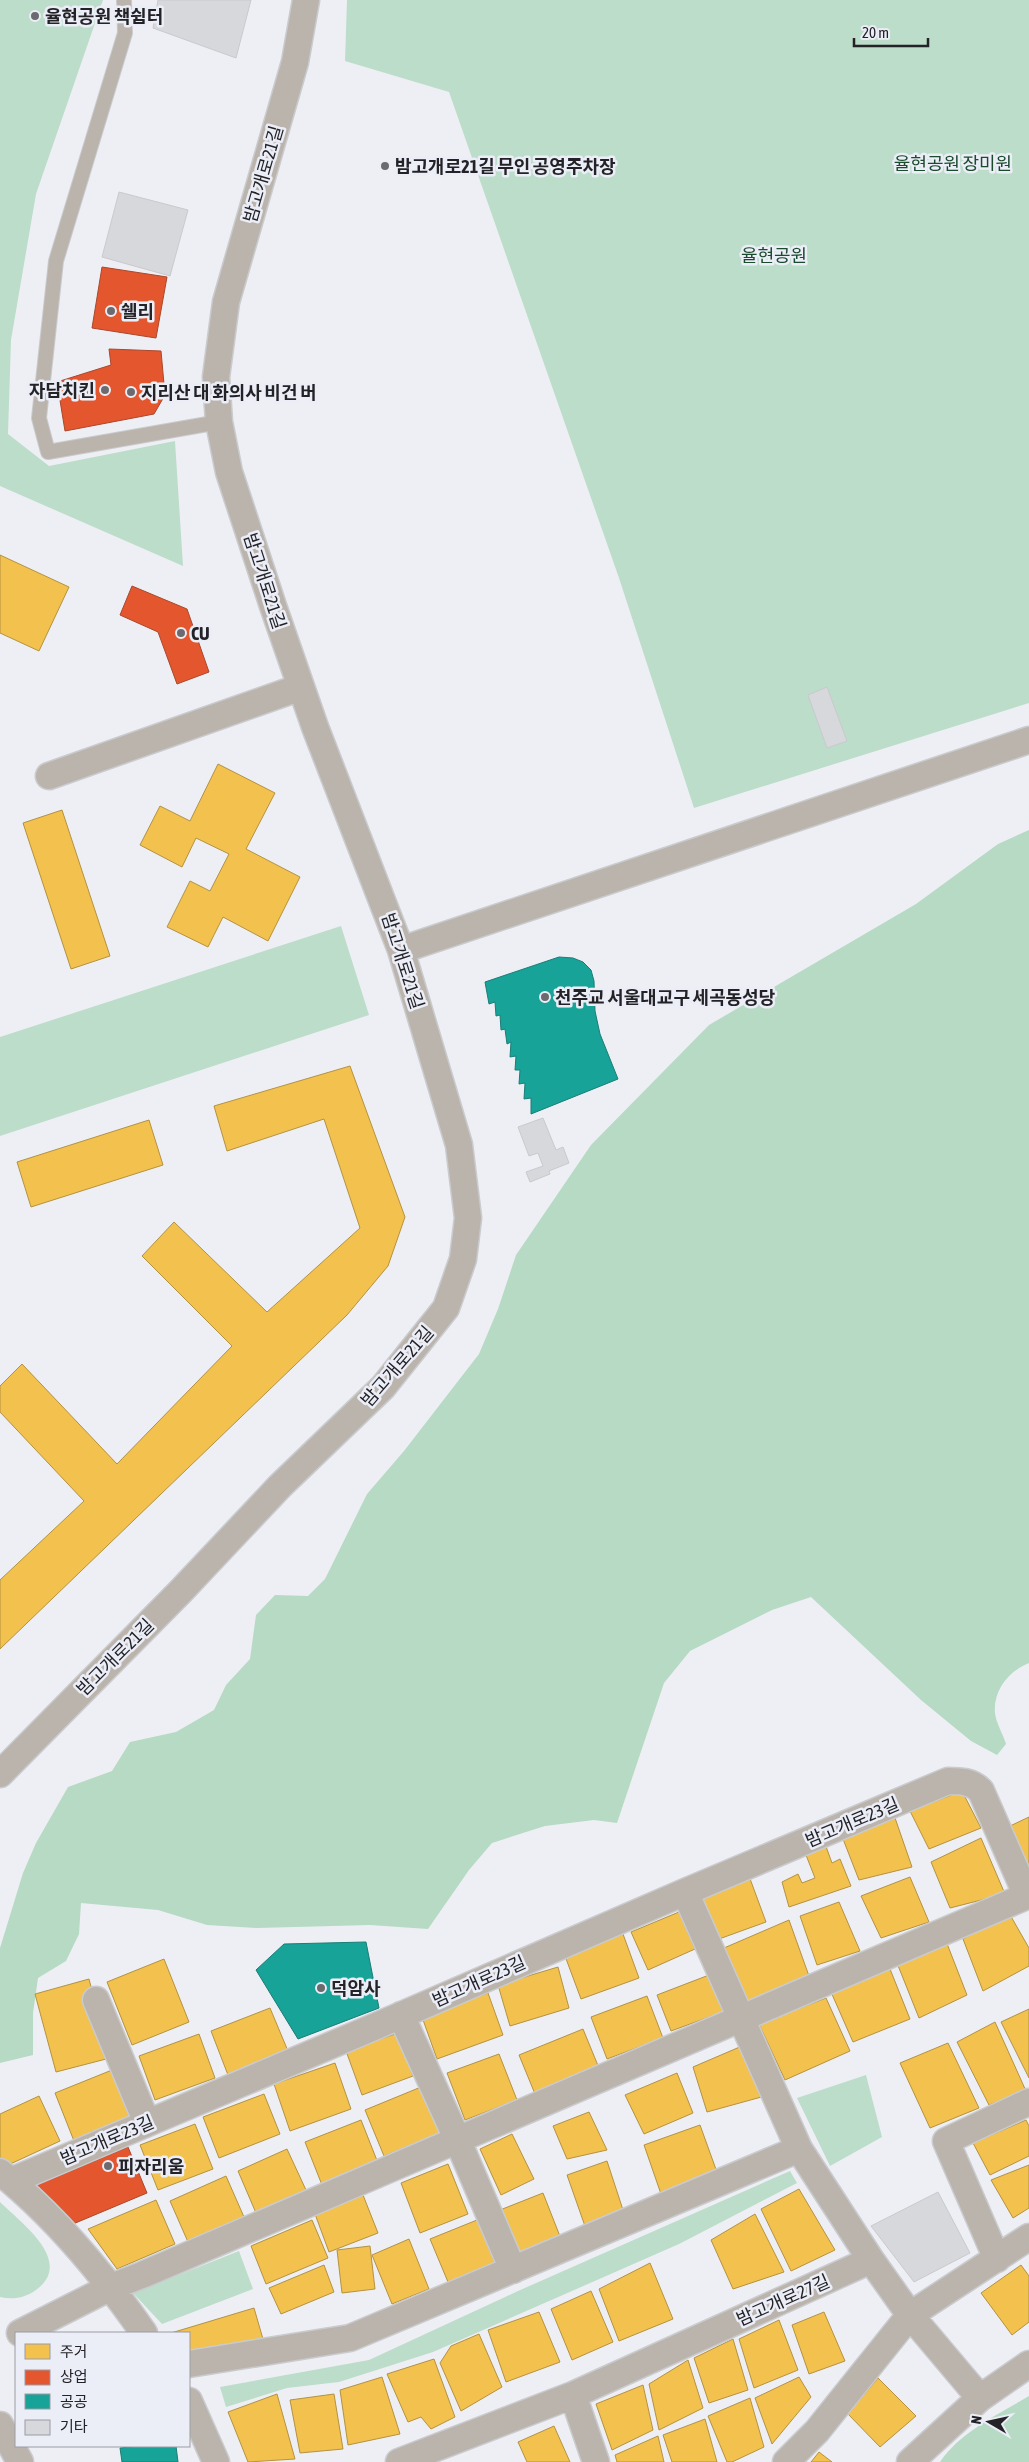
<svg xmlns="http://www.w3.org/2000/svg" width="1029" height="2462" font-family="'Asap Condensed','Noto Sans KR',sans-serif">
  <rect width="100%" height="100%" fill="#eeeff4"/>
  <path fill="#bcddc9" d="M 0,0 L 103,0 L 36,194 L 11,340 L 8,434 L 49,466 L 175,441 L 183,566 L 0,486 Z
    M 347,0 L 1029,0 L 1029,703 L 694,808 L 619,578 L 449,92 L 345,61 Z
    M 341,926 L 369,1015 L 0,1136 L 0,1037 Z
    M 866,2075 L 882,2137 L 830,2166 L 797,2098 Z
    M 790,2171 L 797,2183 L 679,2244 L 433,2352 L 339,2382 L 287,2388 L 226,2407 L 220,2387 L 369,2360 L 518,2291 Z
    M 0,2202 C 21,2223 75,2261 36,2290 C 25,2298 13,2300 0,2297 Z
    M 239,2251 L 253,2289 L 162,2324 L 133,2293 Z"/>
  <path fill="#b6dac3" d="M 1029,830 L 1029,1663 C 1009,1671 993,1690 995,1713 C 996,1723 1003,1734 1006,1744 L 997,1755 L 971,1741 L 921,1700 L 811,1597 L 772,1610 L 690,1651 L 664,1683 L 617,1823 L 594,1820 L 545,1826 L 492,1843 L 469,1870 L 428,1929 L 370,1925 L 257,1928 L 207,1925 L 158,1910 L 81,1903 L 79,1934 L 66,1961 L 38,1978 L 33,2013 L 33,2055 L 0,2063 L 0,1948 L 23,1873 L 36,1843 L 68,1787 L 112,1771 L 130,1742 L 176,1732 L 214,1710 L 226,1685 L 250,1659 L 256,1615 L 275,1595 L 308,1596 L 325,1579 L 367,1494 L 404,1451 L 479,1354 L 498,1309 L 516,1255 L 591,1145 L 709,1025 L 916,904 L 998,844 Z
    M 1029,2396 L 1029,2462 L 940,2462 C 960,2432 999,2414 1029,2396 Z"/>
  <path fill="#f2c14e" stroke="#b49242" d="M 0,555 L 69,587 L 39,651 L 0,633 Z
    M 218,764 L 275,793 L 246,849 L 300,877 L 268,941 L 223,917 L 208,947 L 167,927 L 190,881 L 210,891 L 229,854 L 196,838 L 182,867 L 140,845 L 160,806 L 190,821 Z
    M 62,810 L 110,956 L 71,969 L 23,823 Z
    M 350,1066 L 405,1217 L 388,1266 L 347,1315 L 0,1649 L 0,1580 L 84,1501 L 0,1412 L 0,1386 L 22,1364 L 117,1464 L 232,1346 L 142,1256 L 174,1222 L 267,1312 L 360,1228 L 324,1119 L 227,1151 L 214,1106 Z
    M 149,1120 L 163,1165 L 31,1207 L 17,1162 Z
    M 962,1791 L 981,1828 L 929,1849 L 910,1811 Z
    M 894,1815 L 912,1867 L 859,1880 L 843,1839 Z
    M 1029,1817 L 1029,1885 L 1010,1826 Z
    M 981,1838 L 1005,1894 L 950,1908 L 931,1862 Z
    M 824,1841 L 832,1863 L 840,1859 L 851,1886 L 789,1907 L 782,1882 L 798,1874 L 802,1883 L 815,1878 L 804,1850 Z
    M 749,1876 L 766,1922 L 719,1939 L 697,1896 Z
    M 910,1877 L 929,1922 L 881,1938 L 861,1896 Z
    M 839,1902 L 860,1951 L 817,1965 L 800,1916 Z
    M 679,1912 L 695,1949 L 648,1970 L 631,1932 Z
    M 1009,1913 L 1029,1948 L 1029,1966 L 983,1991 L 963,1939 Z
    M 789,1920 L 809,1976 L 746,2002 L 724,1948 Z
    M 623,1934 L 639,1978 L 581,1999 L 565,1956 Z
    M 946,1941 L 967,1995 L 919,2018 L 897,1963 Z
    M 164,1959 L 189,2022 L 132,2045 L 107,1982 Z
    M 558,1967 L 569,2008 L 510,2026 L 498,1985 Z
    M 890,1969 L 910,2019 L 853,2042 L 831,1992 Z
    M 709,1975 L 723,2012 L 671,2031 L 657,1995 Z
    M 89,1979 L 110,2058 L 56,2072 L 35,1994 Z
    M 488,1993 L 503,2035 L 437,2059 L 422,2017 Z
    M 647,1996 L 663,2038 L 607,2059 L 591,2017 Z
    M 826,1998 L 850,2051 L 785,2080 L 759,2024 Z
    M 270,2008 L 288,2051 L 228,2075 L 211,2031 Z
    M 1029,2009 L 1029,2078 L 1001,2022 Z
    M 995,2022 L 1026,2091 L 989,2105 L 957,2042 Z
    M 583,2029 L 599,2068 L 535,2094 L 519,2055 Z
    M 398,2033 L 413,2076 L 362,2095 L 346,2051 Z
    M 199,2034 L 215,2078 L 155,2100 L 139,2056 Z
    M 948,2043 L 979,2108 L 930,2128 L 900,2063 Z
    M 742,2046 L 765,2096 L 707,2112 L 693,2067 Z
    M 499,2054 L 517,2100 L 465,2120 L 447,2073 Z
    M 335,2063 L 351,2109 L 290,2131 L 274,2084 Z
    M 112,2070 L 132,2117 L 74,2141 L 55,2093 Z
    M 677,2073 L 693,2113 L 644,2134 L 625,2095 Z
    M 421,2087 L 440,2133 L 384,2156 L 365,2110 Z
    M 264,2094 L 280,2134 L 219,2158 L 203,2117 Z
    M 39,2096 L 60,2141 L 6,2166 L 0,2160 L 0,2114 Z
    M 589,2112 L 607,2150 L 567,2159 L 553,2126 Z
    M 361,2120 L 378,2163 L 322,2185 L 305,2142 Z
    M 1026,2120 L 1029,2126 L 1029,2156 L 990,2175 L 973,2143 Z
    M 195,2124 L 213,2169 L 158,2190 L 140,2145 Z
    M 700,2125 L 718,2175 L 661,2194 L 644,2145 Z
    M 512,2134 L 534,2179 L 501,2195 L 480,2149 Z
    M 287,2149 L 306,2190 L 256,2213 L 238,2171 Z
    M 607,2161 L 625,2216 L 586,2229 L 567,2175 Z
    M 448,2164 L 468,2214 L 420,2233 L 401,2183 Z
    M 1029,2165 L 1029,2208 L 1013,2218 L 991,2180 Z
    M 226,2176 L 244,2217 L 188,2242 L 170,2201 Z
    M 799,2189 L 835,2250 L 791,2271 L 761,2209 Z
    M 543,2193 L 563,2244 L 520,2261 L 500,2210 Z
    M 363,2195 L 378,2233 L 329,2252 L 315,2214 Z
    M 156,2200 L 175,2244 L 117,2269 L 88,2229 Z
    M 755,2214 L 784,2272 L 733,2289 L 711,2240 Z
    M 312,2220 L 328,2258 L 266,2284 L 251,2246 Z
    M 477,2220 L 495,2263 L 448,2282 L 430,2239 Z
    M 409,2239 L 429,2289 L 392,2304 L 372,2255 Z
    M 370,2246 L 375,2289 L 342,2293 L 337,2250 Z
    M 650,2263 L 673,2319 L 619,2341 L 599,2289 Z
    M 324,2265 L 334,2292 L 281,2314 L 269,2288 Z
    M 1021,2265 L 1029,2276 L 1029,2322 L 1012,2335 L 981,2293 Z
    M 591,2291 L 613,2342 L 572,2360 L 551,2309 Z
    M 254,2308 L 263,2339 L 189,2361 L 189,2333 L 171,2333 Z
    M 539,2312 L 560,2362 L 506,2382 L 488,2330 Z
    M 824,2312 L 845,2361 L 809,2374 L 792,2325 Z
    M 779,2320 L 798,2370 L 754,2388 L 739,2339 Z
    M 479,2334 L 502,2387 L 461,2411 L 440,2363 L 451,2346 Z
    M 733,2339 L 748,2390 L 709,2403 L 694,2358 Z
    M 434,2359 L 455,2417 L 431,2429 L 421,2417 L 408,2422 L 387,2374 Z
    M 688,2360 L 703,2408 L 659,2430 L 649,2384 Z
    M 382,2377 L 400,2434 L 348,2445 L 340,2390 Z
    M 799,2377 L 811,2397 L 772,2444 L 755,2398 Z
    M 878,2378 L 916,2416 L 880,2447 L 848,2414 Z
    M 643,2385 L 653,2430 L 612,2450 L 596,2404 Z
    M 277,2394 L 295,2459 L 248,2462 L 228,2412 Z
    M 334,2394 L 343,2449 L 300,2453 L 290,2400 Z
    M 750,2398 L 764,2447 L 732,2462 L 727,2462 L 708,2416 Z
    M 705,2419 L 717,2462 L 672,2462 L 663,2435 Z
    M 554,2426 L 570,2462 L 527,2462 L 518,2442 Z
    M 658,2436 L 664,2462 L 617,2462 L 615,2455 Z
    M 819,2452 L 832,2462 L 811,2462 Z"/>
  <path fill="#e4572e" stroke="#aa472c" d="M 102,267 L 167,277 L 156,338 L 92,328 Z
    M 109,349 L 161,351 L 165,395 L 154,414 L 65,431 L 57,382 L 111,365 Z
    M 132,586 L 187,609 L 209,672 L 177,684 L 158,632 L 120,615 Z
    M 128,2147 L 147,2193 L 73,2224 L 35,2186 Z"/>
  <path fill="#17a398" stroke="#1b7d76" d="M 559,957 L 573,958 L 583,962 L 591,970 L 594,981 L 595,1011 L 600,1034 L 618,1079 L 531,1114 L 531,1098 L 524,1099 L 525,1083 L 519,1084 L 520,1070 L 515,1070 L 516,1056 L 510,1057 L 511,1042 L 507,1044 L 505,1029 L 501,1030 L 500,1015 L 496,1016 L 495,1002 L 489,1004 L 485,982 Z
    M 366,1942 L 379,2008 L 298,2039 L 256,1970 L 284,1944 Z
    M 139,2446 L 176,2446 L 178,2462 L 122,2462 L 120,2448 Z"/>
  <path fill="#d7d8dc" stroke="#c9c9ce" d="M 158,0 L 251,0 L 236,58 L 153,28 Z
    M 119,192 L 188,210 L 170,276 L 102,257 Z
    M 827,687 L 847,741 L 827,748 L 808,695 Z
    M 543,1118 L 556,1150 L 563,1147 L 569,1163 L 549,1171 L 550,1174 L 530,1182 L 526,1172 L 543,1166 L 538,1153 L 529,1156 L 518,1127 Z
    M 938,2192 L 970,2253 L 914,2282 L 871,2226 Z"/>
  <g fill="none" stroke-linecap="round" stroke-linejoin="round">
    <g stroke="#cacbce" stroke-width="16">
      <path id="lane" d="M 124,0 L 125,33 L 56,261 L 39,418 L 48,452 L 219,422"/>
    </g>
    <g stroke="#cacbce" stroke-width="29">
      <path id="street" d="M 49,776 L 301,687
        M 401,950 L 1029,740
        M 0,1774 L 180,1592 L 280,1486 L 383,1387 L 446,1308 L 463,1259 L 468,1218 L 459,1145 L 401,950 L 315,727 L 273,606 L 229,472 L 219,422 L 216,377 L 226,302 L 295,62 L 306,0
        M 685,1892 L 799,2149 L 871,2260 L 910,2315 L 817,2431 L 786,2462
        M 96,2000 L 147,2123
        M 401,2015 L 458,2141 L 513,2270
        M 0,2172 C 57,2218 103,2274 144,2333
        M 11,2181 L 374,2027 L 685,1892 L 948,1781 C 960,1781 972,1781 981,1791 L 1027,1896
        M 997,2259 L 946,2141 L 1029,2102
        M 20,2333 L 111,2287 L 142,2275 L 1029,1895
        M 189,2364 L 350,2338 L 799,2149
        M 573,2395 L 596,2462
        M 980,2398 L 910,2315 L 1029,2237
        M 189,2401 L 216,2462
        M 0,2425 L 20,2462
        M 399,2462 L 573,2395 L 871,2260
        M 910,2462 L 980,2398 L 1029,2364"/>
    </g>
    <use href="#lane" stroke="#bbb4ad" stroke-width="14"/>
    <use href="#street" stroke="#bbb4ad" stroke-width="26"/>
  </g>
  <g fill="#6a6a6f" stroke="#ebedf7" stroke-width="2">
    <circle cx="35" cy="16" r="5"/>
    <circle cx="385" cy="166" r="5"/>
    <circle cx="111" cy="311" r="5"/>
    <circle cx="105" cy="390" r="5"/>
    <circle cx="131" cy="392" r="5"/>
    <circle cx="181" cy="633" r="5"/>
    <circle cx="545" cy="997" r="5"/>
    <circle cx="321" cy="1988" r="5"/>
    <circle cx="108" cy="2166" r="5"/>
  </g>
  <g text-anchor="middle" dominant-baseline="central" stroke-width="5" stroke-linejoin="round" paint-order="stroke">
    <g font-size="18" font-weight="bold" fill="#232327" stroke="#ebedf7" text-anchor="start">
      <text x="45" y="16">율현공원 책쉼터</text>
      <text x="395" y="166">밤고개로21길 무인 공영주차장</text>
      <text x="121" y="311">쉘리</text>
      <text x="95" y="390" text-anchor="end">자담치킨</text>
      <text x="141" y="392">지리산 대 화의사 비건 버</text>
      <text x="191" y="633">CU</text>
      <text x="555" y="997">천주교 서울대교구 세곡동성당</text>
      <text x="331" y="1988">덕암사</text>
      <text x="118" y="2166">피자리움</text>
    </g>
    <g font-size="18" fill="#1b4b2d" stroke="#ebedf7">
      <text x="953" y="163">율현공원 장미원</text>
      <text x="774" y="255">율현공원</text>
    </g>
    <g font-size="18" fill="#232327" stroke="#ebedf7">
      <text transform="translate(263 174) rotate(-74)">밤고개로21길</text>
      <text transform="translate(265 581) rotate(72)">밤고개로21길</text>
      <text transform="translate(403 961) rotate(72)">밤고개로21길</text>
      <text transform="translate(397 1366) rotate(-49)">밤고개로21길</text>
      <text transform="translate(115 1657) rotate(-45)">밤고개로21길</text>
      <text transform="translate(852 1822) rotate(-23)">밤고개로23길</text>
      <text transform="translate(479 1981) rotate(-24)">밤고개로23길</text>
      <text transform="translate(107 2140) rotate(-23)">밤고개로23길</text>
      <text transform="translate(783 2300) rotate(-24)">밤고개로27길</text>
    </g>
  </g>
  <rect x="15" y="2332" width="175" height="115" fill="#ebedf7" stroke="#9b9ca4"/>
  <rect x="25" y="2344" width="25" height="15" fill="#f2c14e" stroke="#9b9ca4"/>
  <text x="60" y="2357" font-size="15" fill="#232327">주거</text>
  <rect x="25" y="2370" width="25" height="15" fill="#e4572e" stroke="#9b9ca4"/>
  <text x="60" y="2382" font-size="15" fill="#232327">상업</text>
  <rect x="25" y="2394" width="25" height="15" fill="#17a398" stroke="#9b9ca4"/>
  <text x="60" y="2407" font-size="15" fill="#232327">공공</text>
  <rect x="25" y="2420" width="25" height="15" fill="#d7d8dc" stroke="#9b9ca4"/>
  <text x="60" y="2432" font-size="15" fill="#232327">기타</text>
  <g transform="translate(989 2422) rotate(279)" stroke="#ebedf7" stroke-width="4" paint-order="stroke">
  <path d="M0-4L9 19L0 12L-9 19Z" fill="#232327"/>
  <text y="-8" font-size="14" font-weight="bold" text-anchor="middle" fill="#232327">N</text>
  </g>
  <path d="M854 38v8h74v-8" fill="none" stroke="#232327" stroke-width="2.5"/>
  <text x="862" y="38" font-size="15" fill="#232327" stroke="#ebedf7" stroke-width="4" paint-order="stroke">20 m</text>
</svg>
